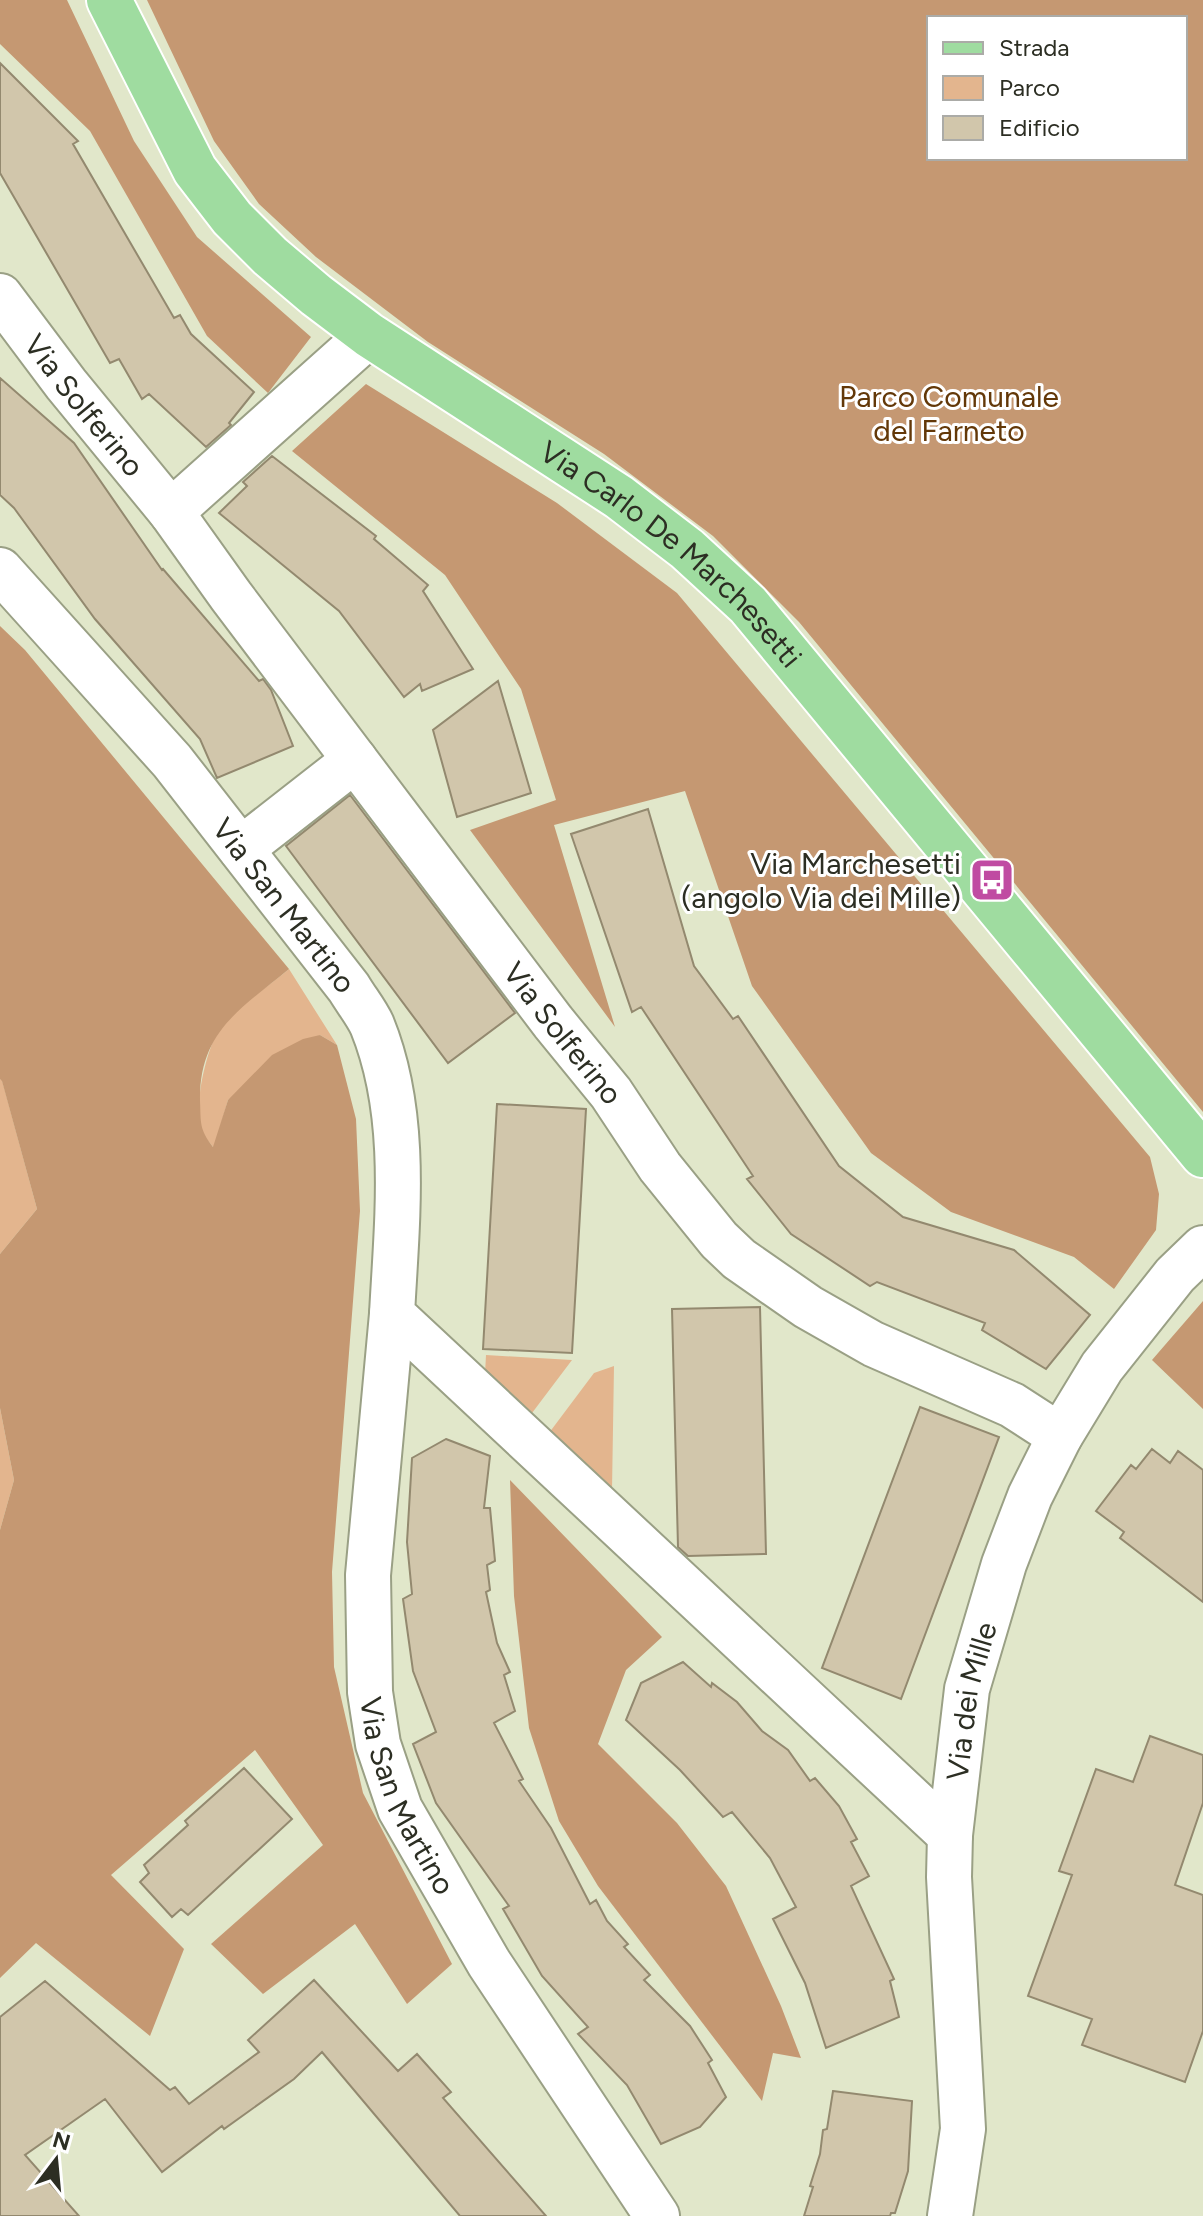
<svg xmlns="http://www.w3.org/2000/svg" width="1203" height="2216" font-family="Figtree,sans-serif">
  <rect width="100%" height="100%" fill="#e1e7ca"/>
  <path fill="#e3b58e" d="M 289,969 L 337,1045 L 320,1035 L 228,1100 L 214,1148 C 210,1143 205,1138 202,1133 C 192,1112 206,1049 219,1030 C 234,1008 268,987 289,969 Z
    M 0,1079 L 2,1080 L 37,1209 L 0,1254 Z
    M 486,1355 L 572,1360 L 529,1417 L 485,1374 Z
    M 614,1366 L 612,1490 L 549,1433 L 594,1373 Z
    M 0,1408 L 14,1480 L 0,1530 Z"/>
  <path fill="#c59872" fill-rule="evenodd" d="M 0,0 L 67,0 L 134,141 L 197,237 L 311,337 L 268,393 L 207,336 L 90,131 L 0,44 Z
    M 147,0 L 1203,0 L 1203,1112 L 799,622 L 713,536 L 604,454 L 428,342 L 316,257 L 259,204 L 214,141 ZM 929,18 L 1185,18 L 1185,158 L 929,158 Z
    M 366,384 L 557,503 L 677,593 L 1150,1157 L 1159,1194 L 1156,1230 L 1114,1289 L 1074,1257 L 951,1212 L 871,1153 L 752,986 L 685,791 L 554,825 L 615,1027 L 470,830 L 556,800 L 521,689 L 445,575 L 292,451 Z
    M 0,626 L 25,650 L 289,969 C 241,1009 199,1031 200,1101 C 201,1123 199,1129 213,1147 L 228,1100 L 272,1055 L 303,1039 L 320,1035 L 337,1045 L 356,1119 L 360,1211 L 332,1572 L 334,1667 L 363,1793 L 452,1964 L 407,2004 L 355,1924 L 263,1994 L 211,1944 L 323,1845 L 255,1750 L 111,1875 L 184,1949 L 150,2036 L 36,1943 L 0,1978 L 0,1530 L 14,1480 L 0,1408 L 0,1254 L 37,1209 L 2,1081 L 0,1079 Z
    M 1203,1301 L 1203,1409 L 1152,1360 Z
    M 510,1480 L 662,1637 L 626,1670 L 598,1744 L 677,1823 L 726,1886 L 781,2006 L 801,2058 L 773,2053 L 762,2101 L 598,1886 L 559,1821 L 529,1728 L 514,1596 Z"/>
  <path fill="#d1c6ab" stroke="#93896f" stroke-width="2" d="M 0,63 L 78,141 L 73,144 L 174,318 L 180,315 L 191,334 L 254,392 L 229,423 L 231,425 L 206,447 L 149,394 L 142,399 L 119,359 L 110,363 L 0,173 Z
    M 0,378 L 74,443 L 162,570 L 163,569 L 259,681 L 263,679 L 271,690 L 293,746 L 217,778 L 200,739 L 95,619 L 14,508 L 0,495 Z
    M 272,456 L 376,536 L 374,539 L 428,585 L 423,591 L 473,669 L 422,691 L 420,684 L 404,697 L 339,611 L 219,513 L 247,486 L 243,482 Z
    M 498,681 L 531,793 L 457,817 L 433,730 Z
    M 350,795 L 515,1013 L 448,1063 L 286,846 Z
    M 648,809 L 694,966 L 733,1019 L 738,1016 L 839,1166 L 903,1217 L 1014,1250 L 1090,1315 L 1046,1369 L 982,1330 L 985,1323 L 877,1282 L 870,1286 L 791,1234 L 747,1179 L 753,1176 L 641,1007 L 632,1012 L 571,834 Z
    M 497,1104 L 586,1109 L 572,1353 L 483,1349 Z
    M 760,1307 L 766,1554 L 688,1556 L 678,1547 L 672,1309 Z
    M 920,1407 L 999,1437 L 901,1699 L 822,1668 Z
    M 446,1439 L 490,1456 L 484,1508 L 490,1508 L 495,1561 L 487,1565 L 490,1590 L 486,1592 L 497,1643 L 510,1672 L 504,1675 L 515,1711 L 494,1723 L 523,1779 L 519,1781 L 551,1828 L 590,1904 L 596,1900 L 607,1921 L 628,1944 L 624,1947 L 650,1975 L 644,1980 L 690,2026 L 712,2060 L 708,2063 L 726,2097 L 700,2127 L 661,2144 L 627,2085 L 578,2034 L 588,2027 L 542,1976 L 503,1909 L 509,1906 L 436,1803 L 413,1744 L 436,1732 L 413,1671 L 403,1599 L 412,1594 L 407,1542 L 412,1458 Z
    M 1152,1449 L 1170,1463 L 1178,1451 L 1203,1470 L 1203,1602 L 1120,1538 L 1124,1532 L 1096,1511 L 1131,1465 L 1136,1469 Z
    M 683,1662 L 711,1687 L 712,1683 L 737,1702 L 762,1731 L 788,1750 L 810,1781 L 815,1778 L 839,1806 L 857,1839 L 851,1842 L 869,1876 L 851,1886 L 894,1979 L 890,1981 L 899,2017 L 826,2048 L 805,1983 L 773,1919 L 796,1907 L 770,1858 L 732,1812 L 723,1817 L 680,1770 L 626,1720 L 641,1683 Z
    M 1150,1736 L 1203,1755 L 1203,1803 L 1175,1885 L 1203,1895 L 1203,2031 L 1185,2082 L 1082,2045 L 1092,2019 L 1028,1996 L 1072,1875 L 1059,1871 L 1096,1769 L 1133,1782 Z
    M 244,1768 L 292,1819 L 188,1915 L 181,1909 L 172,1917 L 140,1882 L 149,1873 L 144,1865 L 188,1825 L 185,1821 Z
    M 314,1980 L 398,2071 L 417,2054 L 451,2092 L 443,2098 L 546,2216 L 460,2216 L 322,2052 L 294,2079 L 224,2129 L 222,2126 L 162,2172 L 105,2099 L 25,2155 L 79,2216 L 0,2216 L 0,2017 L 45,1981 L 170,2090 L 175,2087 L 189,2104 L 259,2052 L 248,2040 Z
    M 833,2091 L 912,2101 L 908,2171 L 895,2213 L 891,2213 L 890,2216 L 804,2216 L 813,2187 L 810,2186 L 820,2154 L 823,2130 L 827,2129 Z"/>
  <g fill="none" stroke-linecap="round" stroke-linejoin="round">
    <g stroke="#9aa085" stroke-width="48">
      <g id="minor">
        <path id="s1" d="M 0,296 L 66,384 L 171,512 L 231,596 L 553,1022 L 611,1093 L 660,1167 L 719,1240 L 739,1259 L 808,1307 L 873,1344 L 1012,1405 L 1060,1436"/>
        <path d="M 171,512 L 369,335"/>
        <path id="s2" d="M 0,570 L 172,761 L 349,988 C 356,1000 366,1012 372,1025 C 409,1116 397,1219 392,1314 L 950,1835"/>
        <path d="M 241,849 L 355,760"/>
        <path id="s3" d="M 392,1314 L 368,1575 L 370,1692 L 378,1744 L 400,1809 L 489,1963 L 657,2216"/>
        <path id="s4" d="M 950,2216 L 963,2129 L 949,1877 L 950,1835 L 967,1689 L 1004,1564 L 1030,1496 L 1060,1436 L 1102,1367 L 1175,1275 L 1203,1248"/>
      </g>
    </g>
    <g stroke="#fff" stroke-width="48">
      <g id="major">
        <path id="s5" d="M 109,0 L 195,170 L 232,218 L 270,256 L 316,295 L 369,335 L 619,497 L 687,549 L 748,605 L 1203,1155"/>
      </g>
    </g>
    <use href="#minor" stroke="#fff" stroke-width="44"/>
    <use href="#major" stroke="#9fdca0" stroke-width="44"/>
  </g>
  <defs>
    <g id="bus-square" transform="scale(2.3)"><rect x="-9" y="-9" width="18" height="18" rx="4" fill="#c04ba2" stroke="#fff"/><path d="M-5-6H5V4H4V6H2V4H-2V6H-4V4H-5ZM-3.5-4V0h7V-4ZM-3.5 1.2v1.5H-2V1.2ZM2 1.2v1.5H3.5V1.2Z" fill="#fff"/></g>
  </defs>
  <g fill-rule="evenodd">
    <use href="#bus-square" x="992" y="880"/>
  </g>
  <g text-anchor="middle" dominant-baseline="central" stroke-width="6" stroke-linejoin="round" paint-order="stroke">
    <g font-size="30" fill="#633808" stroke="#fff">
      <text x="949" y="396">Parco Comunale<tspan x="949" dy="34">del Farneto</tspan></text>
    </g>
    <g font-size="30" fill="#2c2e23" stroke="#fff">
      <text stroke="none"><textPath href="#s1" startOffset="138">Via Solferino</textPath></text>
      <text stroke="none"><textPath href="#s5" startOffset="806">Via Carlo De Marchesetti</textPath></text>
      <text stroke="none"><textPath href="#s2" startOffset="440">Via San Martino</textPath></text>
      <text stroke="none"><textPath href="#s1" startOffset="928">Via Solferino</textPath></text>
      <text stroke="none"><textPath href="#s4" startOffset="518">Via dei Mille</textPath></text>
      <text stroke="none"><textPath href="#s3" startOffset="490">Via San Martino</textPath></text>
    </g>
    <g font-size="30" fill="#2c2e23" stroke="#fff" text-anchor="end">
      <text x="961" y="863">Via Marchesetti<tspan x="961" dy="34">(angolo Via dei Mille)</tspan></text>
    </g>
  </g>
  <rect x="927" y="16" width="260" height="144" fill="#ffffff" stroke="#ababa7" stroke-width="2"/>
  <rect x="943" y="42" width="40" height="12" fill="#9fdca0" stroke="#ababa7" stroke-width="2"/>
  <text x="999" y="56" font-size="24" fill="#2c2e23">Strada</text>
  <rect x="943" y="76" width="40" height="24" fill="#e3b58e" stroke="#ababa7" stroke-width="2"/>
  <text x="999" y="96" font-size="24" fill="#2c2e23">Parco</text>
  <rect x="943" y="116" width="40" height="24" fill="#d1c6ab" stroke="#ababa7" stroke-width="2"/>
  <text x="999" y="136" font-size="24" fill="#2c2e23">Edificio</text>
  <g transform="translate(56 2160) rotate(16)" stroke="#ffffff" stroke-width="6" paint-order="stroke">
  <path d="M0-6L14 30L0 20L-14 30Z" fill="#2c2e23"/>
  <text y="-12" font-size="22" font-weight="bold" text-anchor="middle" fill="#2c2e23">N</text>
  </g>
</svg>
